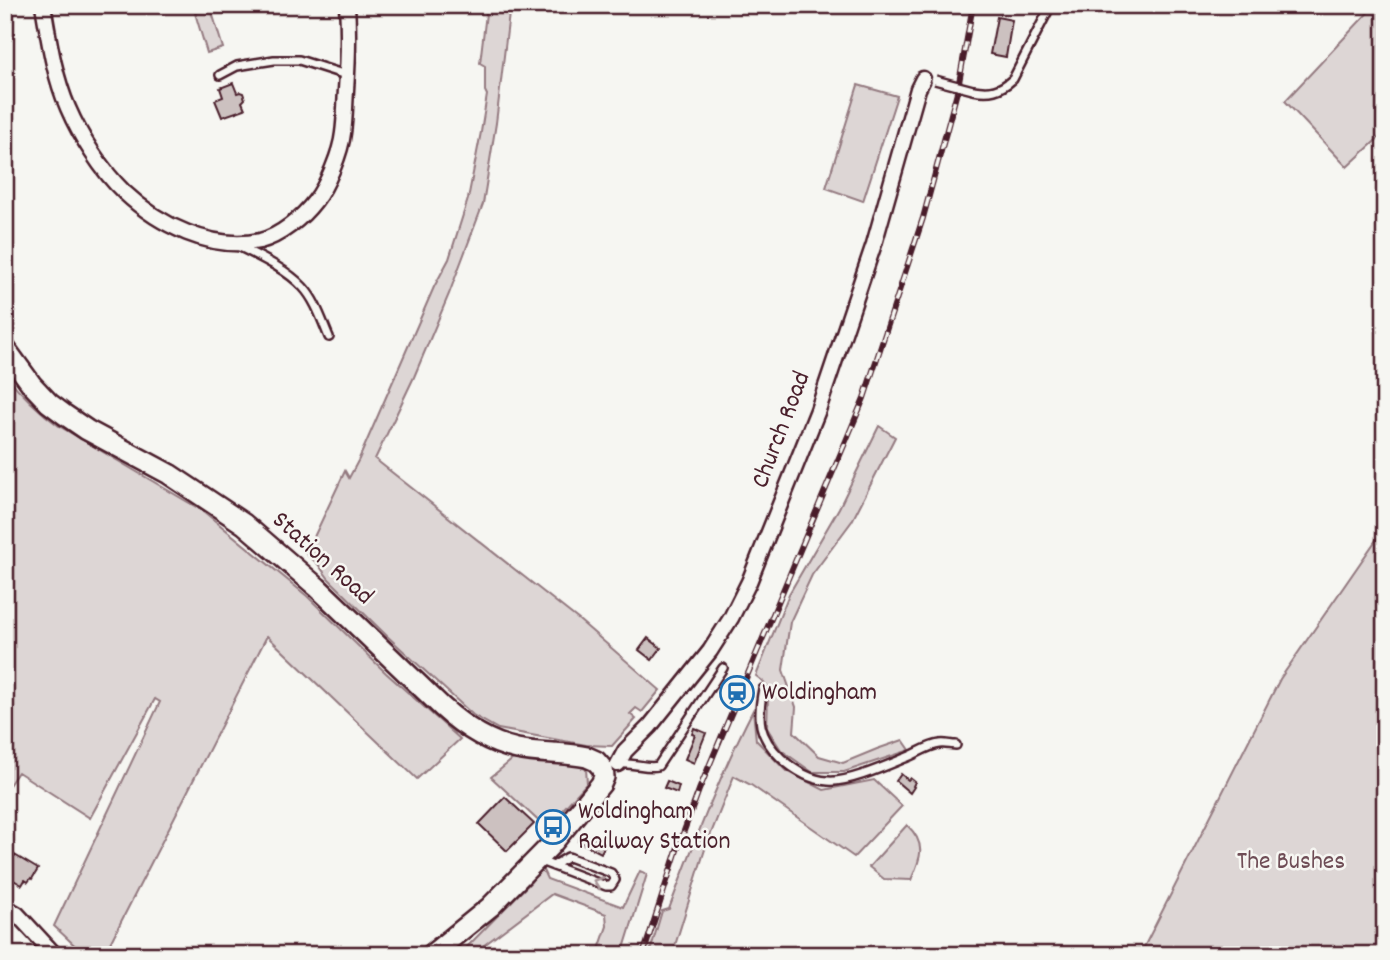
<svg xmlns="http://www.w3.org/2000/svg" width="1390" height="960" font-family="Dekko,sans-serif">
  <rect width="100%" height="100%" fill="#f6f6f2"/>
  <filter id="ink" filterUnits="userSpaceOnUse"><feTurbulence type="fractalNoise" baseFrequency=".0143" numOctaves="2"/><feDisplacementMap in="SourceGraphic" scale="14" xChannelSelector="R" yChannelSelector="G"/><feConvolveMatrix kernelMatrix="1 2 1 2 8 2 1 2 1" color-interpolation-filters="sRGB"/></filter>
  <g filter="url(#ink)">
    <path fill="#ddd6d5" stroke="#947a80" stroke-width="2" d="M 487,5 L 510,5 L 496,123 L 483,204 L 449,294 L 414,377 L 375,459 L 579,620 L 660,690 L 642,712 L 636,708 L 630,714 L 636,719 L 612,746 L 586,745 L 498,729 L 473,715 L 387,636 L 329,579 L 317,563 L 306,554 L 345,471 L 349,478 L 359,459 L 434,287 L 449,259 L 468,199 L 481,132 L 487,95 L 485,91 L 485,66 L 480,63 Z
      M 1375,5 L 1385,5 L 1385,132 L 1347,167 L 1285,101 Z
      M 211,9 L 223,48 L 207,53 L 195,13 Z
      M 858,85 L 897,96 L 863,201 L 826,188 Z
      M 5,374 C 21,394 38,411 59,426 L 203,511 L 307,596 L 386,673 L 460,739 L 417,779 L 267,636 L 104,955 L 85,955 L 54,926 L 160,702 L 155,699 L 90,818 L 18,772 L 5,791 Z
      M 879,426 L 895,437 L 852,521 L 812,575 L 790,622 L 783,670 L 796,707 L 794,732 L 819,756 L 843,763 L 877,749 L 903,740 L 910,750 L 844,772 L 812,772 L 781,750 L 767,728 L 768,695 L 764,682 L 756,676 L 789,594 L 839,508 Z
      M 1385,527 L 1385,955 L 1140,955 L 1280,679 Z
      M 753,710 L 756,740 L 785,770 L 824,790 L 874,780 L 902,806 L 854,857 L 751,785 L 734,776 L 706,846 L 672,955 L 649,955 L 662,911 L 669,909 C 695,841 720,774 753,710 Z
      M 513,759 L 569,762 L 586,769 L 587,783 L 546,828 L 491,777 Z
      M 907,825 C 927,844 921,858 911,880 L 884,879 L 869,867 Z
      M 541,866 L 547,879 L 623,907 L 640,871 L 647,874 L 622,955 L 597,955 L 607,926 L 606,914 L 552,894 L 471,955 L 459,955 L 531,882 Z"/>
    <path fill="#ccc1c0" stroke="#4a1f2b" stroke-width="2" d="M 997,17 L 1012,20 L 1006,57 L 990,54 Z
      M 233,83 L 237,93 L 240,92 L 243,93 L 245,99 L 242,102 L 245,109 L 222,117 L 215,100 L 223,97 L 220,88 Z
      M 648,638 L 661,648 L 652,660 L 639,650 Z
      M 694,728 L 706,733 L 694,763 L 685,759 L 695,735 L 692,734 Z
      M 901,774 L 908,780 L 910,778 L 915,782 L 913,786 L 914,787 L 910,793 L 896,781 Z
      M 667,781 L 679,786 L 677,793 L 664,788 Z
      M 505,797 L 534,824 L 507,851 L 479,824 Z
      M 582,834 L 590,837 L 592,834 L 607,841 L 601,853 L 578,841 Z
      M 8,851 L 38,869 L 32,879 L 31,878 L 28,882 L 25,880 L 22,885 L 5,875 L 5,856 Z"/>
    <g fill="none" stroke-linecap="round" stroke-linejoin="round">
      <g stroke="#4a1f2b" stroke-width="12">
        <path id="lane" d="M 220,75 L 237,66 L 274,60 L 299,60 L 346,75
          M 973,90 C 990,93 1000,91 1013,79 L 1051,5
          M 238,246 C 260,257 286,269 303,287 C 316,301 322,321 329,337
          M 763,689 C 757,719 758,736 781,758 C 793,769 810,780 828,781 C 849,783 890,764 910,756 C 919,752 930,745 940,744 C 945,743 951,745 956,745
          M 618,764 C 634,762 646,769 658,766 L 723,668
          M 540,861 L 606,886 L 611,886 L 615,880 L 611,873 L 571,858 L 568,857 L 553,866"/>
      </g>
      <g stroke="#4a1f2b" stroke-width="19">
        <path id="street" d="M 43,5 C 49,40 54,76 68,108 C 80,136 102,171 124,192 C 159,225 211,251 260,241 C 280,236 302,218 315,201 C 327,186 341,152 343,133 C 345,119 345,104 346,90 C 348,62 349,34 347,5
          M 618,764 L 625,751 L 650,726 L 710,651 L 731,618 L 749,582 L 818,410 L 874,244 L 918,89 L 923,79
          M 5,907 L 17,914 L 55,955"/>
      </g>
      <g stroke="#4a1f2b" stroke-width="24">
        <path id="secondary" d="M 5,348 L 32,385 L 49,403 L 65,415 L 87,430 L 169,474 L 244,524 L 317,587 L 442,707 C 463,726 489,743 517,749 C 540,754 564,752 587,757 L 596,761 L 603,769
          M 431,955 L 490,907 L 551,845 L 601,784 L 604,777 L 603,769"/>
      </g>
      <use href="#lane" stroke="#f6f6f2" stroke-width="7"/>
      <use href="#street" stroke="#f6f6f2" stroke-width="14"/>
      <use href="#secondary" stroke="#f6f6f2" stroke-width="19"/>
      <g stroke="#4a1f2b" stroke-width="6">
        <path id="rail" d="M 643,955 L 677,850 L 699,790 L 864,398 L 923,218 L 958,88 L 973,5"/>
      </g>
      <use href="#rail" stroke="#f6f6f2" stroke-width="3.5" stroke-dasharray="10" stroke-linecap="butt"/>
      <g stroke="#4a1f2b" stroke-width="12" stroke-linecap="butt">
        <path id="lane-bridge" d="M 935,80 L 973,90"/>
      </g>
      <use href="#lane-bridge" stroke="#f6f6f2" stroke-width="7"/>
    </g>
    <defs><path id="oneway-chevron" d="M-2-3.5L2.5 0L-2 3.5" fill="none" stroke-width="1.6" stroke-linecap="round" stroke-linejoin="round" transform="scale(1.75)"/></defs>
    <use stroke="#a99598" href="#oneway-chevron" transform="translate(598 882) rotate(-161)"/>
  </g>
  <defs>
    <g id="station-ring" transform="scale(1.75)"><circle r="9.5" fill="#f6f6f2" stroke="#1f6fb2" stroke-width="1.5"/><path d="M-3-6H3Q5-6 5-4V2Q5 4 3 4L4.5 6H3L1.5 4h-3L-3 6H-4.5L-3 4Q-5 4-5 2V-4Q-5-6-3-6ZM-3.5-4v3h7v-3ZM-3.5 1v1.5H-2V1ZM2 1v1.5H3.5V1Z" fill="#1f6fb2"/></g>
    <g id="bus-ring" transform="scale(1.75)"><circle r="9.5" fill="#f6f6f2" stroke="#1f6fb2" stroke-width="1.5"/><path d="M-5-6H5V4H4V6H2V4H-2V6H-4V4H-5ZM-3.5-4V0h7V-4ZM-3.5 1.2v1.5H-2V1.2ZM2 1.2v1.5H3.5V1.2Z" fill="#1f6fb2"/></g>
  </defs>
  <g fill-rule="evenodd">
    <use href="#station-ring" x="737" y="693"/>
    <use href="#bus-ring" x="553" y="827"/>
  </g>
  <g text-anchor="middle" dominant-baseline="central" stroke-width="5" stroke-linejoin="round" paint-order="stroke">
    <g font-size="26" fill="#4a1f2b" stroke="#f6f6f2">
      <text transform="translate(782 430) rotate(-69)">Church Road</text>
      <text transform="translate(322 559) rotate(42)">Station Road</text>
    </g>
    <g font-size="26" fill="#4a1f2b" stroke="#f6f6f2" text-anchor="start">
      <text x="762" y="693">Woldingham</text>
      <text x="578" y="812">Woldingham<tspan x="578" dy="30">Railway Station</tspan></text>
    </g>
    <g font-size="26" fill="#6f4d56" stroke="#f6f6f2">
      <text x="1291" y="862">The Bushes</text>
    </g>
  </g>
  <rect width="1390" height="960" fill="none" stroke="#f6f6f2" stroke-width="28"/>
  <rect x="14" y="14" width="1362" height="932" fill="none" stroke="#4a1f2b" stroke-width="2.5" filter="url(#ink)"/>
</svg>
